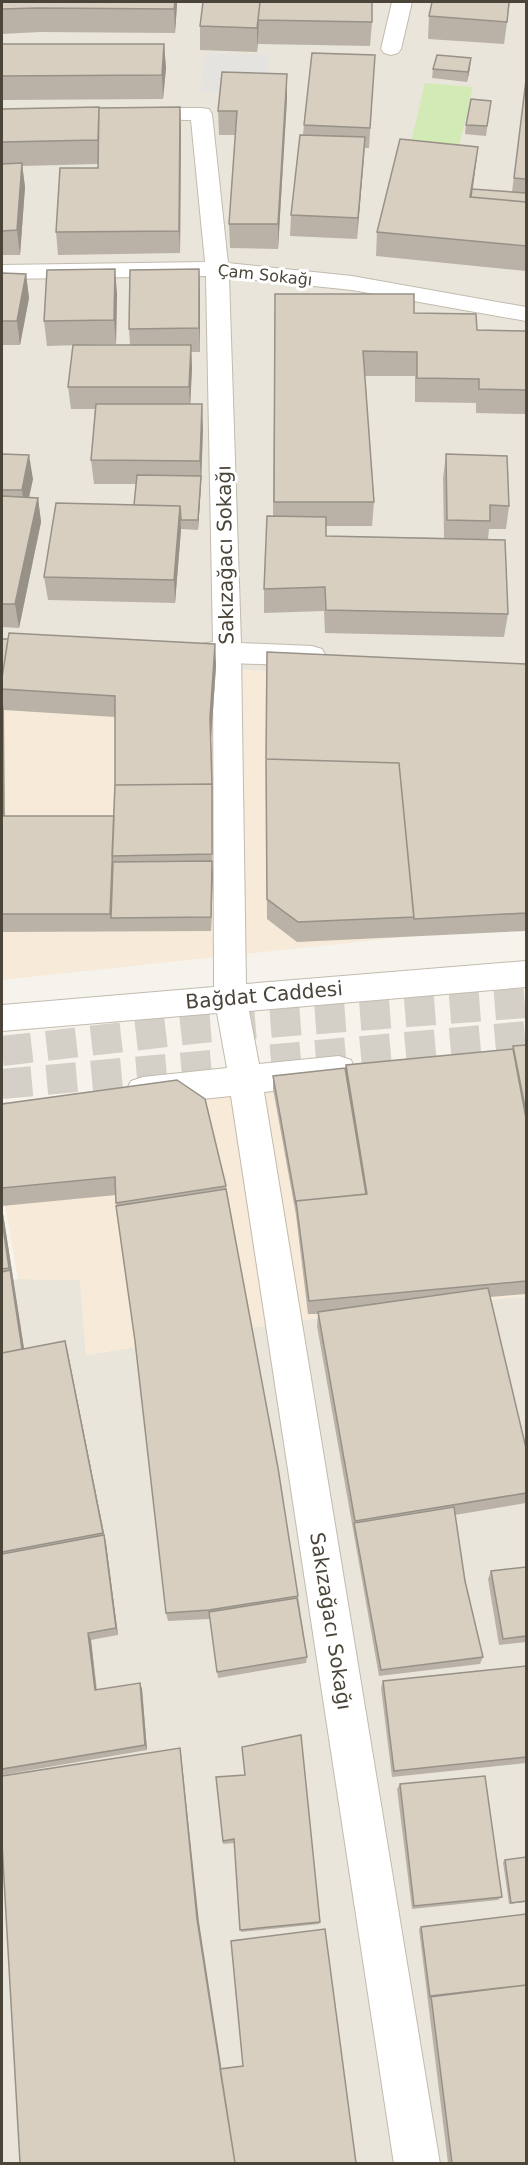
<svg xmlns="http://www.w3.org/2000/svg" width="528" height="2165" font-family="'DejaVu Sans',sans-serif">
  <rect width="100%" height="100%" fill="#f6f3ec"/>
  <path fill="#eae5da" d="M 2,2 L 526,2 L 526,685 L 2,657 Z
    M 18,1279 L 80,1280 L 86,1355 L 294,1321 L 526,1296 L 526,2163 L 2,2164 L 2,1282 Z"/>
  <path fill="#f7ead8" d="M 2,657 L 526,685 L 526,924 L 2,980 Z
    M 526,1063 L 526,1296 L 294,1321 L 86,1355 L 80,1280 L 18,1279 L 2,1188 L 2,1121 L 280,1084 Z"/>
  <path fill="#d2eab5" d="M 425,83 L 473,87 L 459,147 L 411,142 Z"/>
  <path fill="#e5e3e0" d="M 206,53 L 269,55 L 265,94 L 200,92 Z"/>
  <g fill="none" stroke-linecap="round" stroke-linejoin="round">
    <path stroke="#d4d0c8" stroke-width="30" stroke-dasharray="30 15" stroke-linecap="butt" d="M 2,1051 L 202,1028 L 526,1003
      M 2,1084 L 526,1036"/>
    <g stroke="#c2bbae" stroke-width="2">
      <path id="pedestrian" d="M 227,643 L 237,646 L 241,653 L 246,984 L 526,961 L 526,987 L 249,1011 L 259,1064 L 339,1056 L 351,1060 L 355,1070 L 351,1080 L 339,1084 L 264,1092 L 440,2164 L 394,2164 L 231,1096 L 143,1105 L 131,1101 L 126,1091 L 131,1081 L 143,1077 L 227,1068 L 217,1013 L 2,1031 L 2,1005 L 214,987 L 213,653 L 217,646 Z"/>
    </g>
    <g stroke="#c2bbae" stroke-width="2">
      <path id="minor" d="M 392,2 L 412,2 L 401,49 L 398,53 L 391,55 L 384,53 L 381,49 Z
        M 134,108 L 201,108 L 209,109 L 212,114 L 228,263 L 352,276 L 526,307 L 526,321 L 352,290 L 229,277 L 241,643 L 312,646 L 322,649 L 326,656 L 322,663 L 312,666 L 205,662 L 195,659 L 191,652 L 195,645 L 213,642 L 206,276 L 2,279 L 2,265 L 205,262 L 191,120 L 126,119 L 123,114 L 126,109 Z"/>
    </g>
    <use href="#pedestrian" fill="#fff" fill-rule="evenodd"/>
    <use href="#minor" fill="#fff" fill-rule="evenodd"/>
  </g>
  <path fill="#bab2a6" fill-rule="evenodd" d="M 2,2 L 177,5 L 175,33 L 40,32 L 2,34 Z
    M 203,2 L 372,22 L 370,46 L 258,44 L 258,38 L 257,52 L 200,50 L 200,26 Z
    M 510,2 L 504,44 L 428,39 L 429,16 Z
    M 2,44 L 164,44 L 166,68 L 163,99 L 2,100 Z
    M 375,55 L 369,148 L 364,148 L 357,239 L 290,236 L 291,215 L 303,135 L 304,125 Z
    M 470,68 L 467,82 L 432,78 L 433,69 Z
    M 526,79 L 526,271 L 376,256 L 377,232 L 478,147 L 473,189 L 512,192 Z
    M 287,98 L 278,249 L 230,248 L 229,224 L 235,135 L 219,135 L 218,111 Z
    M 491,101 L 486,136 L 465,134 L 466,125 Z
    M 180,107 L 181,130 L 180,253 L 58,255 L 56,232 L 98,168 L 98,164 L 22,166 L 25,187 L 20,255 L 2,255 L 2,109 Z
    M 199,269 L 200,352 L 191,352 L 192,368 L 190,404 L 203,428 L 201,485 L 198,530 L 181,529 L 175,603 L 48,600 L 44,577 L 134,505 L 136,484 L 94,484 L 91,460 L 95,409 L 71,409 L 68,387 L 130,345 L 129,329 Z
    M 2,273 L 26,274 L 29,298 L 20,345 L 2,345 Z
    M 117,293 L 116,344 L 47,346 L 44,321 Z
    M 275,294 L 414,313 L 477,330 L 526,331 L 526,414 L 476,413 L 476,403 L 415,402 L 415,376 L 365,376 L 374,502 L 372,526 L 326,526 L 326,536 L 444,538 L 443,478 L 446,454 L 509,506 L 506,529 L 489,529 L 488,539 L 508,614 L 504,637 L 325,633 L 324,611 L 264,613 L 264,589 L 273,516 Z
    M 2,454 L 33,479 L 29,498 L 38,498 L 41,522 L 19,628 L 2,627 Z
    M 2,639 L 215,644 L 216,666 L 211,739 L 213,806 L 211,931 L 2,932 ZM 4,710 L 115,717 L 115,785 L 114,816 L 4,816 Z
    M 526,664 L 526,931 L 297,942 L 267,919 L 266,780 Z
    M 526,1045 L 526,1294 L 490,1297 L 526,1448 L 526,1503 L 455,1515 L 465,1581 L 483,1657 L 480,1664 L 379,1676 L 317,1326 L 318,1314 L 308,1314 L 296,1215 L 273,1089 L 273,1076 L 345,1068 L 346,1065 L 513,1049 L 513,1046 Z
    M 2,1104 L 226,1186 L 298,1596 L 307,1657 L 306,1663 L 218,1678 L 210,1619 L 168,1621 L 166,1613 L 135,1341 L 116,1203 L 116,1195 L 2,1206 Z
    M 2,1207 L 24,1349 L 65,1341 L 68,1354 L 106,1543 L 118,1635 L 91,1640 L 97,1690 L 140,1683 L 142,1689 L 147,1750 L 2,1775 Z
    M 526,1567 L 526,1642 L 499,1645 L 488,1579 L 491,1571 Z
    M 526,1666 L 526,1763 L 392,1777 L 381,1688 L 383,1681 Z
    M 216,1777 L 320,1922 L 319,1924 L 241,1932 L 235,1843 L 223,1844 Z
    M 400,1784 L 502,1897 L 498,1900 L 412,1909 L 397,1789 Z
    M 526,1857 L 526,1902 L 509,1904 L 503,1862 L 505,1860 Z
    M 421,1927 L 526,2163 L 448,2163 L 419,1929 Z"/>
  <path fill="#979187" d="M 175,2 L 177,2 L 177,5 L 175,33 L 174,9 Z
    M 260,2 L 258,38 L 257,52 L 257,28 Z
    M 164,44 L 166,68 L 163,99 L 162,75 Z
    M 471,58 L 470,68 L 467,82 L 468,72 Z
    M 287,74 L 287,98 L 278,249 L 278,224 Z
    M 180,107 L 181,130 L 180,253 L 179,231 Z
    M 365,137 L 364,158 L 357,239 L 358,218 Z
    M 478,147 L 475,171 L 469,212 L 470,197 Z
    M 22,163 L 25,187 L 20,255 L 17,230 Z
    M 115,269 L 117,293 L 116,344 L 114,320 Z
    M 199,269 L 200,294 L 200,352 L 199,328 Z
    M 26,274 L 29,298 L 20,345 L 17,321 Z
    M 191,345 L 192,368 L 190,410 L 189,387 Z
    M 202,404 L 203,428 L 201,485 L 200,461 Z
    M 29,455 L 33,479 L 25,514 L 22,490 Z
    M 201,476 L 201,485 L 198,530 L 198,520 Z
    M 38,498 L 41,522 L 19,628 L 15,604 Z
    M 180,506 L 181,530 L 175,603 L 174,580 Z
    M 215,644 L 216,666 L 211,739 L 213,875 L 210,718 Z
    M 2,698 L 4,710 L 5,835 L 2,864 Z
    M 212,861 L 213,875 L 211,931 L 211,917 Z
    M 2,1207 L 26,1361 L 2,1365 L 10,1270 L 2,1220 Z
    M 65,1341 L 68,1354 L 106,1543 L 118,1635 L 116,1628 L 104,1535 Z
    M 88,1633 L 91,1640 L 97,1696 L 95,1690 Z
    M 140,1683 L 142,1689 L 147,1750 L 145,1745 Z
    M 180,1748 L 181,1754 L 199,1922 L 236,2163 L 235,2163 L 197,1919 Z"/>
  <path fill="#d8cfc1" stroke="#979187" stroke-width="1.5" d="M 2,2 L 175,2 L 174,9 L 37,8 L 2,9 Z
    M 203,2 L 260,2 L 257,28 L 200,26 Z
    M 260,2 L 372,2 L 372,22 L 258,20 Z
    M 432,2 L 509,2 L 507,22 L 429,16 Z
    M 2,44 L 164,44 L 162,75 L 2,76 Z
    M 312,53 L 375,55 L 370,128 L 304,125 Z
    M 437,55 L 471,58 L 468,72 L 433,69 Z
    M 222,72 L 287,74 L 278,224 L 229,224 L 237,111 L 218,111 Z
    M 526,80 L 526,179 L 514,178 Z
    M 471,99 L 491,101 L 487,126 L 466,125 Z
    M 99,107 L 98,140 L 2,142 L 2,109 Z
    M 180,107 L 179,231 L 56,232 L 60,168 L 98,168 L 99,108 Z
    M 300,135 L 365,137 L 358,218 L 291,215 Z
    M 400,139 L 478,147 L 470,197 L 526,202 L 526,246 L 377,232 Z
    M 22,163 L 17,230 L 2,231 L 2,164 Z
    M 472,189 L 526,193 L 526,202 L 471,197 Z
    M 115,269 L 114,320 L 44,321 L 47,270 Z
    M 199,269 L 199,328 L 129,329 L 130,270 Z
    M 2,273 L 26,274 L 17,321 L 2,321 Z
    M 275,294 L 414,294 L 414,313 L 476,314 L 477,330 L 526,331 L 526,390 L 479,389 L 479,379 L 417,378 L 417,352 L 363,351 L 374,502 L 274,502 Z
    M 73,345 L 191,345 L 189,387 L 68,387 Z
    M 96,404 L 202,404 L 200,461 L 91,460 Z
    M 2,454 L 29,455 L 22,490 L 2,490 Z
    M 446,454 L 507,456 L 509,506 L 490,505 L 490,521 L 447,520 Z
    M 137,475 L 201,476 L 198,520 L 181,520 L 180,506 L 134,505 Z
    M 2,496 L 38,498 L 15,604 L 2,604 Z
    M 56,503 L 180,506 L 174,580 L 44,577 Z
    M 267,516 L 326,517 L 326,536 L 505,540 L 508,614 L 326,610 L 325,587 L 264,589 Z
    M 9,633 L 215,644 L 210,718 L 212,785 L 212,784 L 115,785 L 115,696 L 2,689 L 2,678 Z
    M 2,639 L 8,639 L 2,678 Z
    M 267,652 L 526,664 L 526,913 L 414,919 L 399,763 L 266,759 Z
    M 266,759 L 399,763 L 414,917 L 298,922 L 267,899 Z
    M 212,784 L 212,854 L 112,856 L 115,785 Z
    M 2,816 L 114,816 L 110,914 L 2,914 Z
    M 212,861 L 211,917 L 111,918 L 113,862 Z
    M 526,1045 L 526,1112 L 513,1046 Z
    M 513,1049 L 526,1118 L 526,1281 L 309,1301 L 296,1201 L 367,1194 L 346,1065 Z
    M 345,1068 L 366,1194 L 296,1201 L 296,1204 L 273,1076 Z
    M 177,1080 L 205,1099 L 226,1186 L 116,1203 L 115,1177 L 2,1188 L 2,1104 Z
    M 226,1189 L 278,1468 L 298,1596 L 209,1610 L 166,1613 L 135,1341 L 116,1206 Z
    M 2,1220 L 9,1268 L 2,1269 Z
    M 10,1270 L 22,1349 L 2,1353 L 2,1272 Z
    M 488,1288 L 526,1448 L 526,1493 L 355,1521 L 318,1312 Z
    M 65,1341 L 103,1533 L 2,1552 L 2,1353 Z
    M 454,1507 L 465,1581 L 483,1657 L 381,1670 L 354,1523 Z
    M 104,1535 L 116,1628 L 88,1633 L 95,1690 L 140,1683 L 145,1745 L 2,1769 L 2,1554 Z
    M 526,1567 L 526,1636 L 503,1639 L 491,1571 Z
    M 297,1598 L 307,1657 L 217,1672 L 209,1612 Z
    M 526,1666 L 526,1757 L 394,1771 L 383,1681 Z
    M 301,1735 L 320,1922 L 240,1930 L 234,1839 L 223,1841 L 216,1777 L 245,1775 L 242,1747 Z
    M 180,1748 L 197,1919 L 235,2163 L 20,2163 L 2,1843 L 2,1776 Z
    M 485,1776 L 502,1897 L 414,1906 L 400,1784 Z
    M 526,1857 L 526,1901 L 511,1903 L 505,1860 Z
    M 526,1914 L 526,1985 L 430,1997 L 421,1927 Z
    M 325,1929 L 356,2163 L 235,2163 L 220,2069 L 243,2066 L 231,1941 Z
    M 526,1985 L 526,2163 L 452,2163 L 431,1996 Z"/>
  <g text-anchor="middle" dominant-baseline="central" stroke-width="6" stroke-linejoin="round" paint-order="stroke">
    <g font-size="16" fill="#4b4439" stroke="#fff">
      <text transform="translate(265 275) rotate(6)">Çam Sokağı</text>
    </g>
    <g font-size="20" fill="#4b4439" stroke="#fff">
      <text transform="translate(225 555) rotate(-91)">Sakızağacı Sokağı</text>
      <text transform="translate(264 995) rotate(-5)">Bağdat Caddesi</text>
      <text transform="translate(331 1621) rotate(81)">Sakızağacı Sokağı</text>
    </g>
  </g>
  <rect width="528" height="2165" fill="none" stroke="#4b4439" stroke-width="6"/>
</svg>
